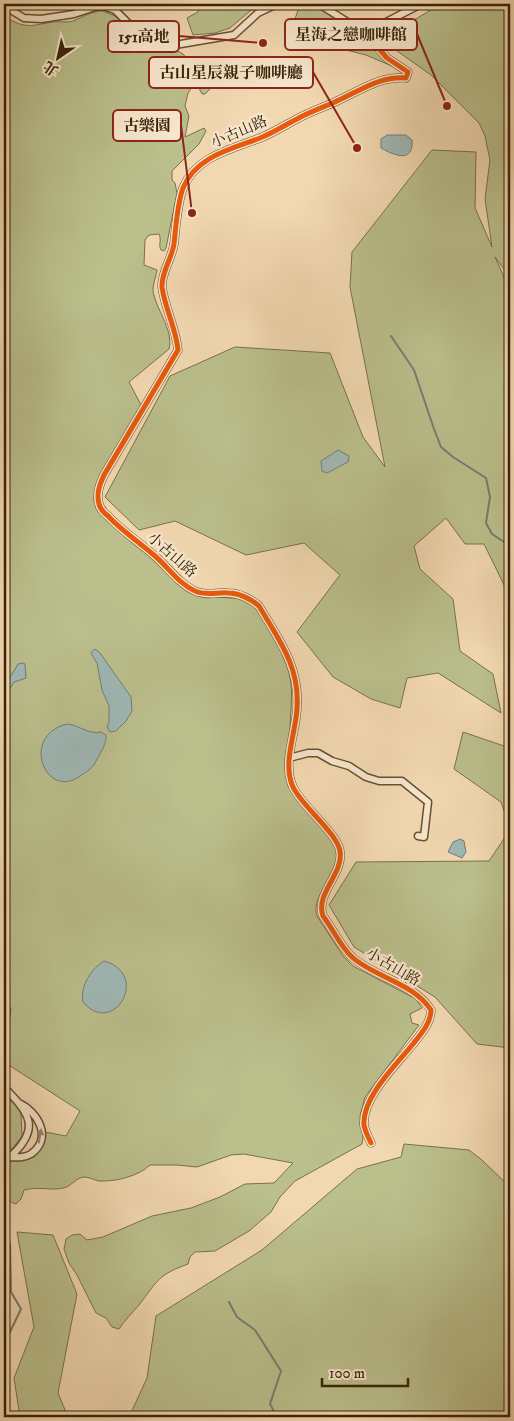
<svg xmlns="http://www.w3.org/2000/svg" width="514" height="1421" font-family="'IM FELL DW Pica','Noto Serif TC',serif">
  <rect width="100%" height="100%" fill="#f2d8b1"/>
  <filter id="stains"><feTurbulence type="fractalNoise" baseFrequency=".004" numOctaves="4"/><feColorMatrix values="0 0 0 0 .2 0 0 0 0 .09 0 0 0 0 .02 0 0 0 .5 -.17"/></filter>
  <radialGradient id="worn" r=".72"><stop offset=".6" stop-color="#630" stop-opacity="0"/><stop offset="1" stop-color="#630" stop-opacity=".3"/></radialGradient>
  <path fill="#babf8c" stroke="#79714a" d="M 32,4 L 65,4 L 45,10 Z
    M 198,4 L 263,4 L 250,11 L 230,28 L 215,33 L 193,35 L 187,18 L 198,12 Z
    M 300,4 L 316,4 L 335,18 L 363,34 L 374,49 L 394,67 L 366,55 L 338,48 L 305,50 L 295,19 Z
    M 441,4 L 510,4 L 510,277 L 495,257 L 509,288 L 510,288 L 510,597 L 484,544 L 465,544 L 446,518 L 414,546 L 420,569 L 453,599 L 460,651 L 493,674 L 501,713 L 438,673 L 407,678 L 400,708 L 371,699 L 333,677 L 297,632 L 340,575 L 304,543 L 246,555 L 175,521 L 139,530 L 105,497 L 170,376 L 235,347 L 330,353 L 363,437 L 385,467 L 350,287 L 352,252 L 432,150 L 476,152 L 475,208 L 492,247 L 485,199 L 490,160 L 485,136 L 479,123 L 431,75 L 397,51 L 385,33 L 404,26 Z
    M 103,11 L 115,16 L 138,39 L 157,46 L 174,49 L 183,54 L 195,68 L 199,68 L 207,62 L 213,77 L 209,82 L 210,89 L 205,94 L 202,94 L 198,86 L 192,87 L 188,93 L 185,106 L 189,116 L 185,137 L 204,128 L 206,131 L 199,144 L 172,171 L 172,180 L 175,183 L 177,193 L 166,248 L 164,251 L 161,250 C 158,245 162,240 159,234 L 149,235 L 145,240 L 144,265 L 157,270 C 156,276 153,284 153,290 C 155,308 174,330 169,349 L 129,382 L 141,405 L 95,491 L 94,501 L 99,512 L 153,555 L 193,594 L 207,598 L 219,597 L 242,599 L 253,604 L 259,610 C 269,630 283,651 289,673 C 294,691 290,713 290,731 L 289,734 C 290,739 292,744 292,749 C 293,757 290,765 292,772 C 293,778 296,785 299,790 C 307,806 339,841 338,856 C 338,875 310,897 317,916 L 343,956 L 353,966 L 416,999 L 422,1008 L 410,1014 L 412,1023 L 419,1025 L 365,1097 L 360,1116 L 363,1137 L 362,1144 L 295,1181 L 280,1197 L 271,1212 L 249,1231 L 215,1251 L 195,1252 L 190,1257 L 188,1264 C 158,1275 158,1280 139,1305 C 132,1313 125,1320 119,1329 L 112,1327 L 106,1318 L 96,1313 L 77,1275 L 69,1263 L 64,1249 L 66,1239 L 72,1235 L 80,1234 L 87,1240 L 103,1237 L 152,1216 L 191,1208 L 220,1197 L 245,1184 L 274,1183 L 293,1163 L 244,1154 L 231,1155 L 197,1167 L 177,1165 L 150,1165 C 139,1176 115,1182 99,1181 C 94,1180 89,1177 84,1177 C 75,1178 71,1187 63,1188 C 51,1191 38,1186 24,1190 L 21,1199 L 16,1204 C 0,1201 4,1173 4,1160 C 31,1164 34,1154 45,1132 L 66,1136 L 80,1111 L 4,1062 L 4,1036 L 8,1029 L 11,1009 L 4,994 L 4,17 C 28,29 28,26 53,22 C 60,21 67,23 73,21 C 83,17 92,11 103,11 Z
    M 463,732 L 510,748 L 510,827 L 501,802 L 454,769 Z
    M 510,830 L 510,1048 L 477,1044 L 435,997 L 354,947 L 329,905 L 356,862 L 489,861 Z
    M 4,1094 L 17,1104 L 21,1114 L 22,1136 L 13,1148 L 4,1151 Z
    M 404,1144 L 469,1150 L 482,1160 L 510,1187 L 510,1417 L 129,1417 L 147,1378 L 156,1316 L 262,1250 L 357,1169 L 401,1157 Z
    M 17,1232 L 53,1235 L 77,1294 L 58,1393 L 68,1417 L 20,1417 L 14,1378 L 34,1327 Z"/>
  <path fill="#9fb8b6" stroke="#767c71" d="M 387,135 L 406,135 L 412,140 C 414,164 393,155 381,148 L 381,139 Z
    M 338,450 L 349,456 L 348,462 L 327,473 L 322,471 L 321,461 Z
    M 95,649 L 100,653 L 131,697 L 132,711 L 126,721 L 116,731 L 110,732 L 107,727 L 109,722 L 109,706 L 102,690 L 97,663 L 91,653 Z
    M 23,663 L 25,664 L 26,678 L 14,682 L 8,692 L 4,688 L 4,675 L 8,678 L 11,676 L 18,664 Z
    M 67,724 C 79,725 89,735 101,732 L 106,735 C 107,744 99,755 95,763 C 91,770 86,772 80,776 C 46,801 19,736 67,724 Z
    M 460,839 L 464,841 L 466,852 L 462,858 L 448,852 L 453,842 Z
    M 104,961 C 151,974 114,1038 83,1002 C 80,986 91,969 104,961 Z"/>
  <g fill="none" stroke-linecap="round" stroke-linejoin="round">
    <path stroke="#767c71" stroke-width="2" d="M 391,336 L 414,370 L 434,429 L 441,447 L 453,457 L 486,478 L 490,497 L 486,523 L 492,534 L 510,546
      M 4,1234 L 10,1244 L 11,1292 L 21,1309 L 9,1334 L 4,1358
      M 229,1302 L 237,1317 L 255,1330 L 281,1371 L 270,1404 L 277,1417
      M 4,1402 L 6,1407 L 4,1413"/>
    <g stroke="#665033" stroke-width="9">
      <path id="minor" d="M 319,4 L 365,33 L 421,4
        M 4,6 L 24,18 L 41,19 L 74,14 L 98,6 L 106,7 L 115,10 L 131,26 L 143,35 L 158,42 L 175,45 L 234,35 L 258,13 L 277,4
        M 365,33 L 387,58 L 408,72 L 406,78 C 380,76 361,90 339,100 C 325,107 311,111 297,119 C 285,125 273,133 260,138 C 232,149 196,156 183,188 C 177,205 176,226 174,244 C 172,258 161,273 162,287 C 165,309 176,328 178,350 L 104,475 C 100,484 96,493 99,504 C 100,508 104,513 108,516 C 122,531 139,542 155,556 C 168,567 178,583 195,591 C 206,596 217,592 228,593 C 239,593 251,599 259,606 C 279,640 300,667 297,708 C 296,733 282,763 293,787 C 301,805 337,833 340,851 C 344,874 315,893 323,916 C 333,929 340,946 352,957 C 374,977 414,983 431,1010 C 431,1023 421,1034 413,1044 C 397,1064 362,1097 364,1125 C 365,1131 368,1137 371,1143
        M 289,758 L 308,753 L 318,753 L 332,761 L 349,766 L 366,777 L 379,781 L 402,781 L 428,802 L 424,837 L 418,836
        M 4,1087 C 29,1113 42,1128 10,1157
        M 4,1157 C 13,1157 23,1159 31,1154 C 53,1138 38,1112 19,1103"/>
    </g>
    <use href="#minor" stroke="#f7e6cc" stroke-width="6"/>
    <g stroke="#f7e6cc" stroke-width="8">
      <path id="cycleway" d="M 365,33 L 387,58 L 408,72 L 406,78 C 380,76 361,90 339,100 C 325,107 311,111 297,119 C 285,125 273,133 260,138 C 232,149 196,156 183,188 C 177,205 176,226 174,244 C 172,258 161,273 162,287 C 165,309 176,328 178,350 L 104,475 C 100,484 96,493 99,504 C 100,508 104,513 108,516 C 122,531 139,542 155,556 C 168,567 178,583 195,591 C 206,596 217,592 228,593 C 239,593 251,599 259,606 C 279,640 300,667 297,708 C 296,733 282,763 293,787 C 301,805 337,833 340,851 C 344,874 315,893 323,916 C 333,929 340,946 352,957 C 374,977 414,983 431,1010 C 431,1023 421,1034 413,1044 C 397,1064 362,1097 364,1125 C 365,1131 368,1137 371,1143"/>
    </g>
    <use href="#cycleway" stroke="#e8590c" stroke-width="5"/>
  </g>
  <defs><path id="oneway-solid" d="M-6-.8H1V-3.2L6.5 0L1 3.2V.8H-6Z" transform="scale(1.25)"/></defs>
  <use fill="#98846a" href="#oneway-solid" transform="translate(40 1136) rotate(-80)"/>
  <g text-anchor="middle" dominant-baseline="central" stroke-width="4.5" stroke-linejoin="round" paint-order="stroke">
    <g font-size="15" fill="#382309" stroke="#f7e6cc">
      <text transform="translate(239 132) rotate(-23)">小古山路</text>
      <text transform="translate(172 555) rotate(41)">小古山路</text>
      <text transform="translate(393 967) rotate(30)">小古山路</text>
    </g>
  </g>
  <path fill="none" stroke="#8f2418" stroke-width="2" d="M447 106L417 34M263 43L179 36M357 148L313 72M192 213L181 125"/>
  <g fill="#8f2418" stroke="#f7e6cc" stroke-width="2">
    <circle cx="447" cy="106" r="5"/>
    <circle cx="263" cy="43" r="5"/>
    <circle cx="357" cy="148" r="5"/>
    <circle cx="192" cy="213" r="5"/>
  </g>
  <g fill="#f7e6cc" stroke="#8f2418" stroke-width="2">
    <rect x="285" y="19" width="132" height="31" rx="5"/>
    <rect x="108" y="21" width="71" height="31" rx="5"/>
    <rect x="149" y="57" width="164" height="31" rx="5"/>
    <rect x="113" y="110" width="68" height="31" rx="5"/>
  </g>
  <g font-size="16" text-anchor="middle" font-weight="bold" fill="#382309">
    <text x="351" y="40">星海之戀咖啡館</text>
    <text x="144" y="42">151高地</text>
    <text x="231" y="78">古山星辰親子咖啡廳</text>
    <text x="147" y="131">古樂園</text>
  </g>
  <rect width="514" height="1421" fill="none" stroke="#f2d8b1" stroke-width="20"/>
  <rect x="5" y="5" width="504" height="1411" fill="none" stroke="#382309" stroke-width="2.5"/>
  <rect x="10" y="10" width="494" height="1401" fill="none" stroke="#382309"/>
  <g transform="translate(58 58) rotate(214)" stroke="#f7e6cc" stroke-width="4" paint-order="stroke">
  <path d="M0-4L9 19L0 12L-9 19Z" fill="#382309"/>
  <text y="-8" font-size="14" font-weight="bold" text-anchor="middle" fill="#382309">北</text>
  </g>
  <path d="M322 1378v8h86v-8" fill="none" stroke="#382309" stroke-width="2.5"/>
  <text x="329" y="1378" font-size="15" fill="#382309" stroke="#f7e6cc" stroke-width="4" paint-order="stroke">100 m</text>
  <rect width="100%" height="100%" filter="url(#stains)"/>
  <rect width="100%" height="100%" fill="url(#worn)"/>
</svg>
